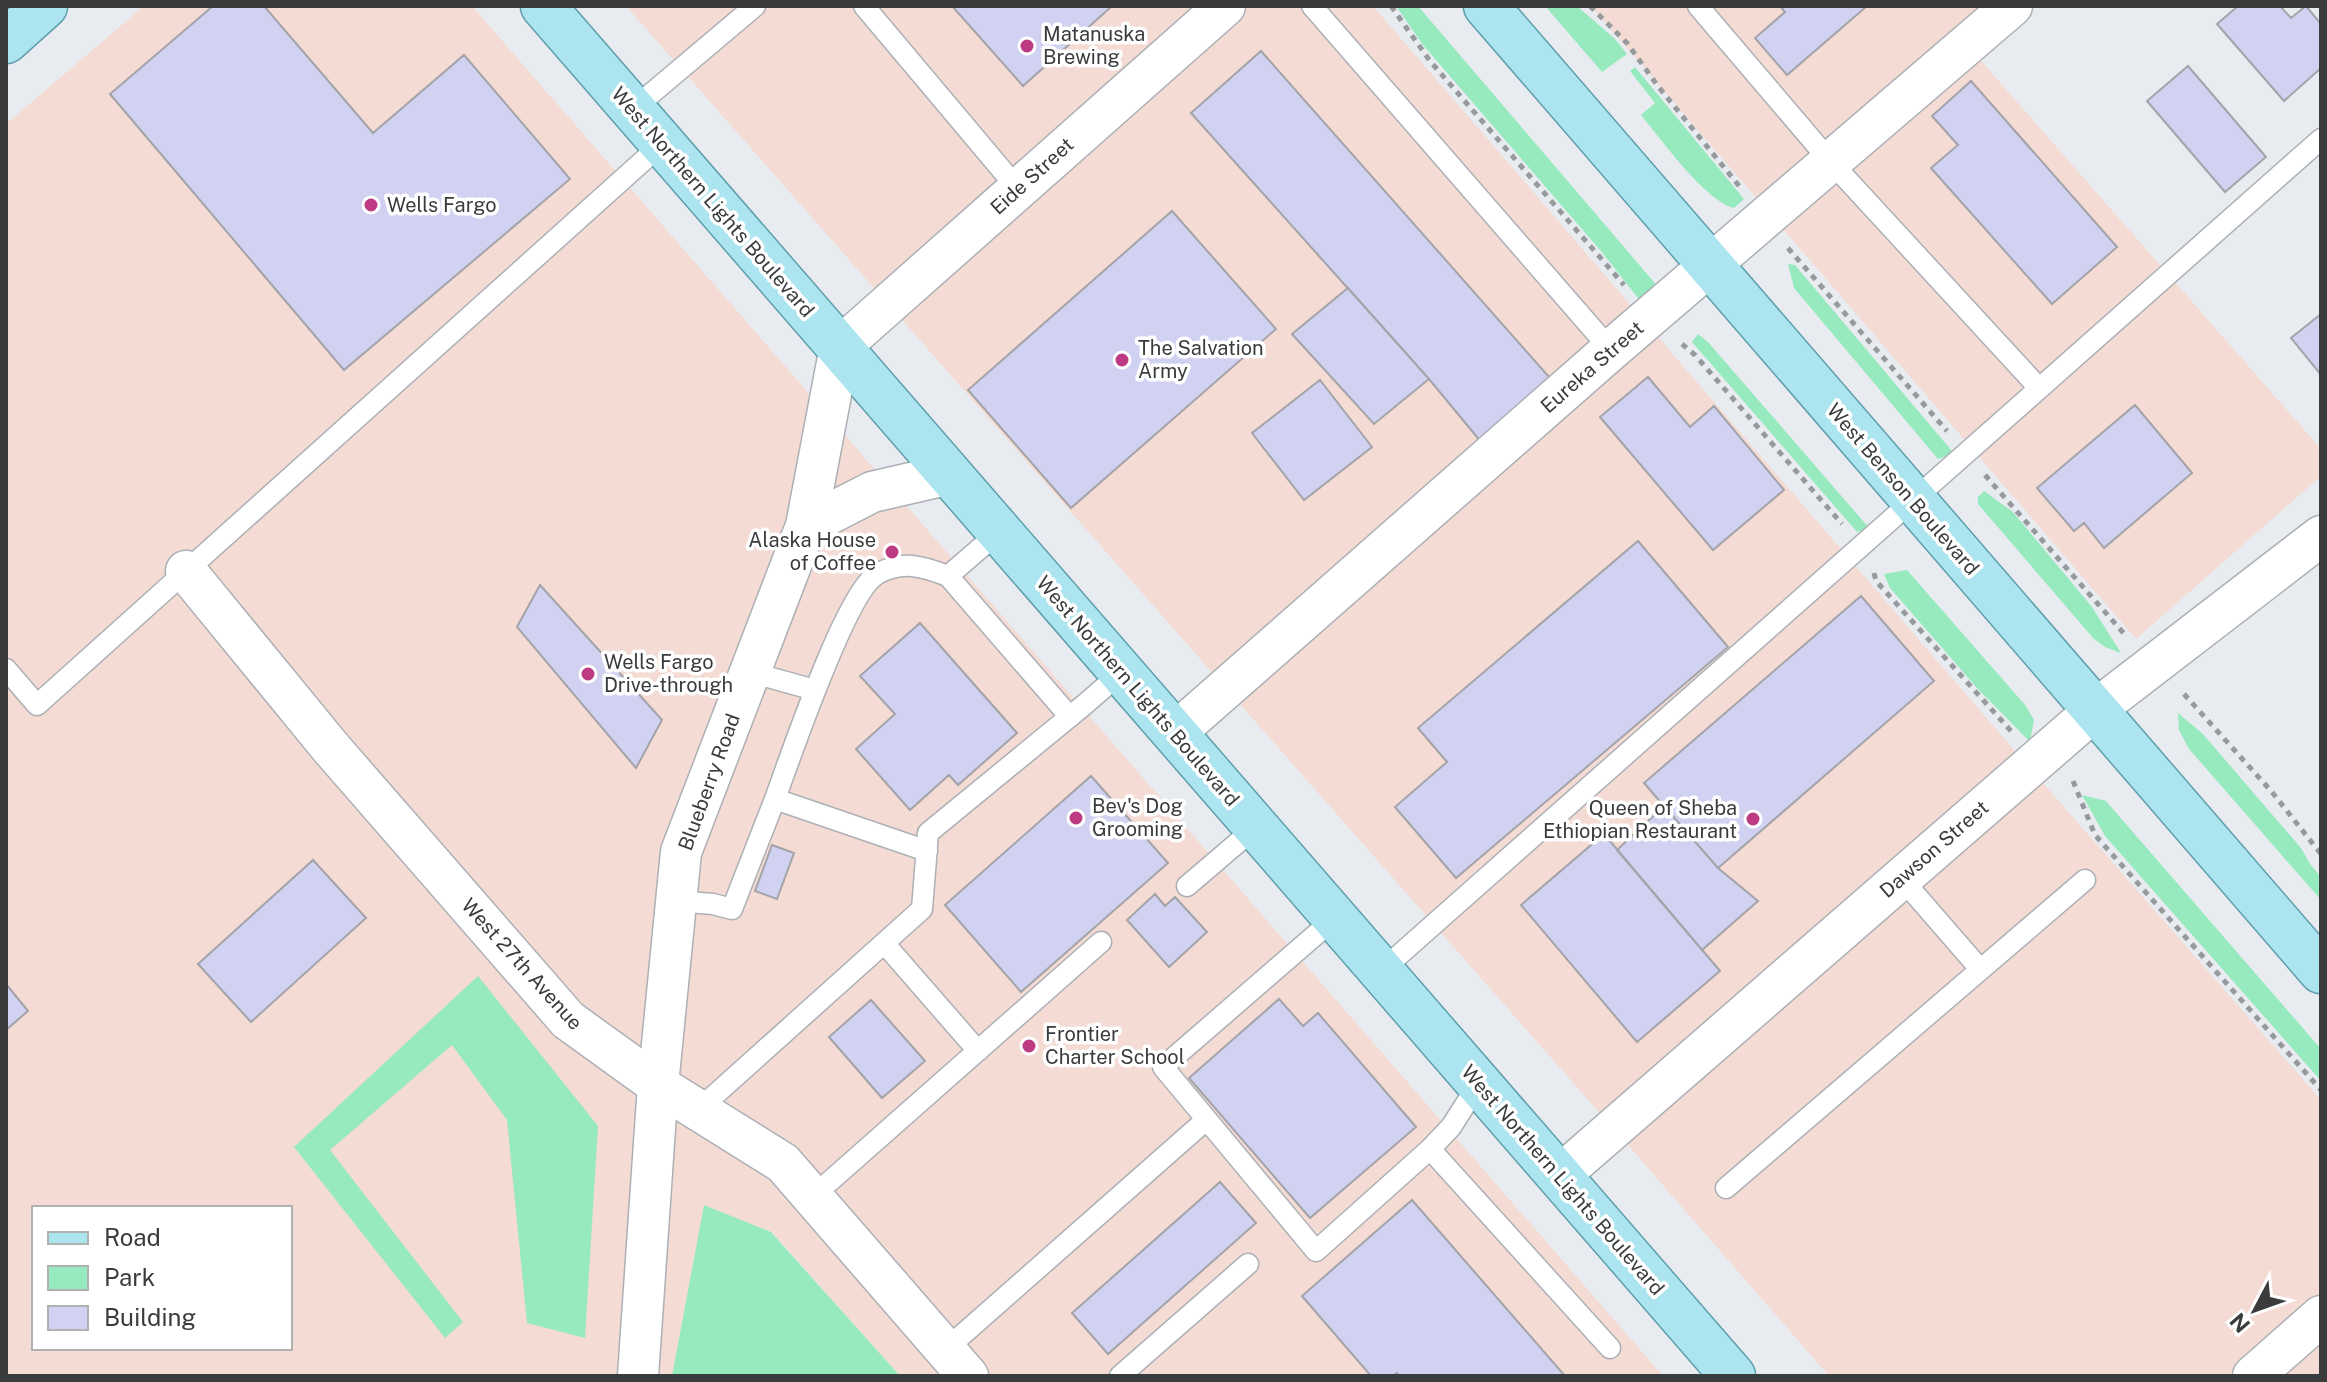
<svg xmlns="http://www.w3.org/2000/svg" width="2327" height="1382" font-family="'Public Sans',sans-serif">
  <rect width="100%" height="100%" fill="#e8ecf1"/>
  <path fill="#f4dbd3" fill-rule="evenodd" d="M 144,6 L 472,6 L 1663,1376 L 900,1376 L 772,1232 L 704,1206 L 672,1376 L 6,1376 L 6,124 ZM 34,1208 L 290,1208 L 290,1348 L 34,1348 Z
    M 626,6 L 1373,6 L 2014,750 L 2321,1100 L 2321,1376 L 1829,1376 L 1648,1168 Z
    M 1591,6 L 1980,6 L 1955,31 L 2321,449 L 2321,476 L 2136,639 Z"/>
  <path fill="#97eabe" d="M 1396,6 L 1418,6 L 1665,295 L 1646,308 L 1600,250 L 1423,45 Z
    M 1545,6 L 1577,6 L 1615,39 L 1627,54 L 1602,72 Z
    M 1635,67 L 1744,199 L 1734,208 C 1704,200 1662,140 1641,115 L 1655,103 L 1630,71 Z
    M 1788,264 L 1795,265 L 1952,451 L 1951,455 L 1938,459 L 1794,288 Z
    M 1698,334 L 1708,342 L 1870,529 L 1857,532 L 1692,342 Z
    M 1984,491 L 2013,512 L 2092,607 L 2121,653 L 2105,647 L 2093,638 L 1978,504 L 1978,497 Z
    M 1907,570 L 2026,706 L 2034,720 L 2030,742 L 1977,688 L 1890,588 L 1884,574 Z
    M 2178,713 L 2203,734 L 2301,848 L 2310,864 L 2321,877 L 2321,900 L 2189,749 L 2179,730 Z
    M 2082,795 L 2106,801 L 2321,1049 L 2321,1081 L 2105,836 Z
    M 478,976 L 598,1126 L 585,1338 L 527,1323 L 507,1120 L 452,1045 L 330,1150 L 463,1322 L 445,1338 L 294,1147 Z
    M 704,1205 L 771,1232 L 900,1376 L 672,1376 Z"/>
  <path fill="#d1d2f1" stroke="#a3a3a9" stroke-width="2" d="M 213,6 L 264,6 L 373,133 L 464,55 L 570,179 L 344,370 L 110,94 Z
    M 952,6 L 1112,6 L 1023,86 Z
    M 1780,6 L 1867,6 L 1787,75 L 1755,38 L 1785,12 Z
    M 2238,6 L 2280,6 L 2291,18 L 2306,6 L 2321,24 L 2321,68 L 2284,101 L 2217,24 Z
    M 1261,51 L 1557,386 L 1486,448 L 1429,379 L 1191,113 Z
    M 2188,66 L 2266,157 L 2225,192 L 2147,101 Z
    M 1971,81 L 2117,247 L 2052,304 L 1931,168 L 1958,145 L 1932,116 Z
    M 1172,211 L 1276,329 L 1071,508 L 968,390 Z
    M 1348,288 L 1429,379 L 1374,424 L 1292,334 Z
    M 2321,314 L 2321,375 L 2291,338 Z
    M 1648,377 L 1690,427 L 1714,406 L 1784,490 L 1713,550 L 1600,417 Z
    M 1320,380 L 1372,447 L 1304,500 L 1252,433 Z
    M 2135,405 L 2192,473 L 2104,548 L 2084,523 L 2074,531 L 2037,488 Z
    M 1638,541 L 1728,647 L 1456,878 L 1395,807 L 1447,762 L 1418,728 Z
    M 540,585 L 662,720 L 636,768 L 517,627 Z
    M 1861,596 L 1934,681 L 1718,868 L 1644,783 Z
    M 920,623 L 1017,733 L 958,785 L 949,775 L 910,810 L 856,749 L 895,714 L 860,676 Z
    M 1091,776 L 1168,863 L 1021,992 L 945,905 Z
    M 1664,806 L 1718,868 L 1758,901 L 1702,950 L 1617,850 Z
    M 1604,834 L 1720,971 L 1637,1042 L 1521,905 Z
    M 772,845 L 794,853 L 777,899 L 755,891 Z
    M 313,860 L 366,918 L 251,1022 L 198,964 Z
    M 1155,894 L 1165,906 L 1175,897 L 1207,932 L 1169,967 L 1127,920 Z
    M 6,984 L 28,1011 L 6,1030 Z
    M 1279,999 L 1303,1026 L 1318,1013 L 1416,1127 L 1310,1218 L 1189,1078 Z
    M 871,1000 L 925,1061 L 882,1098 L 829,1037 Z
    M 1220,1182 L 1256,1223 L 1108,1354 L 1072,1313 Z
    M 1412,1200 L 1565,1376 L 1399,1376 L 1397,1373 L 1392,1376 L 1371,1376 L 1302,1296 Z"/>
  <g fill="none" stroke-linecap="round" stroke-linejoin="round">
    <g stroke="#acb0b5" stroke-width="23">
      <path id="service" d="M 864,6 L 1018,189
        M 1312,6 L 1611,350
        M 1698,6 L 1830,161 L 2039,388
        M 633,109 L 755,6
        M 948,576 L 1070,717
        M 6,669 L 37,705 L 663,143
        M 750,672 L 815,690
        M 927,851 L 775,799 C 790,758 846,592 877,574 C 902,560 922,566 948,576 L 1000,531
        M 1901,878 L 1980,969
        M 1187,886 L 1256,827
        M 676,901 L 713,904 L 732,909 L 775,799
        M 1335,918 L 1163,1067 L 1316,1251 L 1430,1149
        M 884,943 L 978,1051
        M 1381,971 L 2321,139
        M 1479,1083 L 1451,1127 L 1430,1149 L 1610,1348
        M 698,1110 L 922,909 L 928,833 L 1084,705 L 1122,672
        M 1726,1188 L 2085,880
        M 812,1197 L 1101,942
        M 945,1350 L 1206,1120
        M 1120,1376 L 1248,1264"/>
    </g>
    <g stroke="#acb0b5" stroke-width="43">
      <path id="minor" d="M 806,526 L 872,492 L 950,474
        M 186,571 L 331,748 L 568,1020 L 658,1085 L 783,1163 L 968,1376
        M 1175,733 L 1611,350 L 2012,6
        M 1559,1176 L 2095,710 L 2321,536
        M 638,1376 L 658,1085 L 681,852 L 806,526 L 840,347 L 1225,6
        M 2253,1376 L 2321,1316"/>
    </g>
    <g stroke="#5f9eab" stroke-width="47">
      <path id="primary" d="M 543,6 L 1733,1376
        M 1486,6 L 2321,971
        M 6,41 L 45,6"/>
    </g>
    <path stroke="#979a9d" stroke-width="5" stroke-dasharray="6 6" stroke-linecap="butt" d="M 1391,6 L 1430,61 L 1624,285
      M 1590,6 L 1627,43 L 1657,85 L 1740,187
      M 1788,248 L 1947,431
      M 1682,344 L 1695,355 L 1842,524
      M 1985,475 L 2126,636
      M 1874,573 L 1876,581 L 2011,731
      M 2184,694 L 2272,792 L 2321,854
      M 2073,781 L 2095,835 L 2321,1090"/>
    <use href="#service" stroke="#fff" stroke-width="20"/>
    <use href="#minor" stroke="#fff" stroke-width="40"/>
    <use href="#primary" stroke="#ace5f0" stroke-width="44"/>
  </g>
  <g fill="#bd3b83" stroke="#fff" stroke-width="3">
    <circle cx="1027" cy="46" r="8"/>
    <circle cx="371" cy="205" r="8"/>
    <circle cx="1122" cy="360" r="8"/>
    <circle cx="892" cy="552" r="8"/>
    <circle cx="588" cy="674" r="8"/>
    <circle cx="1076" cy="818" r="8"/>
    <circle cx="1753" cy="819" r="8"/>
    <circle cx="1029" cy="1046" r="8"/>
  </g>
  <g text-anchor="middle" dominant-baseline="central" stroke-width="7" stroke-linejoin="round" paint-order="stroke">
    <g font-size="20" fill="#393b3d" stroke="#fff" text-anchor="start">
      <text x="1043" y="34">Matanuska<tspan x="1043" dy="23">Brewing</tspan></text>
      <text x="387" y="205">Wells Fargo</text>
      <text x="1138" y="348">The Salvation<tspan x="1138" dy="23">Army</tspan></text>
      <text x="876" y="540" text-anchor="end">Alaska House<tspan x="876" dy="23">of Coffee</tspan></text>
      <text x="604" y="662">Wells Fargo<tspan x="604" dy="23">Drive-through</tspan></text>
      <text x="1092" y="806">Bev's Dog<tspan x="1092" dy="23">Grooming</tspan></text>
      <text x="1737" y="808" text-anchor="end">Queen of Sheba<tspan x="1737" dy="23">Ethiopian Restaurant</tspan></text>
      <text x="1045" y="1034">Frontier<tspan x="1045" dy="23">Charter School</tspan></text>
    </g>
    <g font-size="20" fill="#393b3d" stroke="#fff">
      <text transform="translate(1032 176) rotate(-42)">Eide Street</text>
      <text transform="translate(713 202) rotate(49)">West Northern Lights Boulevard</text>
      <text transform="translate(1592 367) rotate(-41)">Eureka Street</text>
      <text transform="translate(1903 489) rotate(49)">West Benson Boulevard</text>
      <text transform="translate(1138 691) rotate(49)">West Northern Lights Boulevard</text>
      <text transform="translate(709 782) rotate(-70)">Blueberry Road</text>
      <text transform="translate(1934 849) rotate(-41)">Dawson Street</text>
      <text transform="translate(522 964) rotate(48)">West 27th Avenue</text>
      <text transform="translate(1563 1180) rotate(49)">West Northern Lights Boulevard</text>
    </g>
  </g>
  <rect width="2327" height="1382" fill="none" stroke="#393b3d" stroke-width="16"/>
  <rect x="32" y="1206" width="260" height="144" fill="#ffffff" stroke="#b0b1b1" stroke-width="2"/>
  <rect x="48" y="1232" width="40" height="12" fill="#ace5f0" stroke="#b0b1b1" stroke-width="2"/>
  <text x="104" y="1246" font-size="24" fill="#393b3d">Road</text>
  <rect x="48" y="1266" width="40" height="24" fill="#97eabe" stroke="#b0b1b1" stroke-width="2"/>
  <text x="104" y="1286" font-size="24" fill="#393b3d">Park</text>
  <rect x="48" y="1306" width="40" height="24" fill="#d1d2f1" stroke="#b0b1b1" stroke-width="2"/>
  <text x="104" y="1326" font-size="24" fill="#393b3d">Building</text>
  <g transform="translate(2255 1310) rotate(229)" stroke="#ffffff" stroke-width="6" paint-order="stroke">
  <path d="M0-6L14 30L0 20L-14 30Z" fill="#393b3d"/>
  <text y="-12" font-size="22" font-weight="bold" text-anchor="middle" fill="#393b3d">N</text>
  </g>
</svg>
